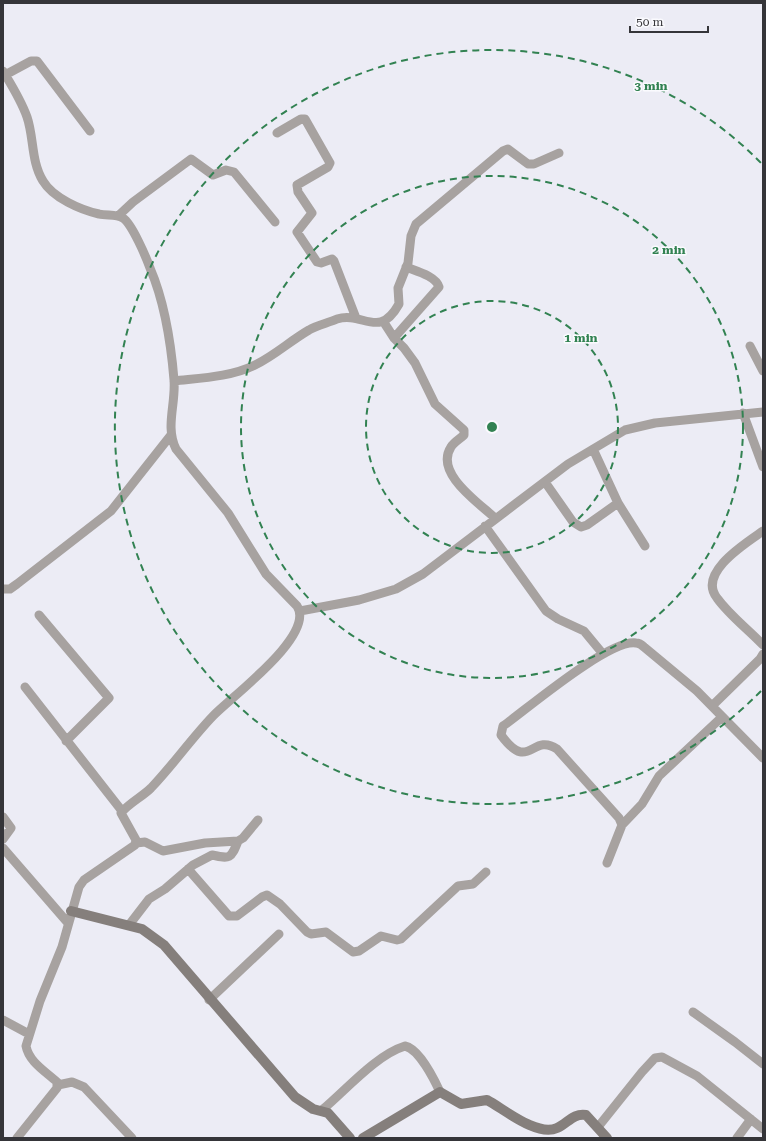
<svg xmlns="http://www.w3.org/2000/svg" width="766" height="1141" font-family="'Roboto Serif',serif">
  <rect width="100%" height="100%" fill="#ececf5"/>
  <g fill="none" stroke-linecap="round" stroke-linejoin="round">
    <path stroke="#a7a2a0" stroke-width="9" d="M 3,71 C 12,86 21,100 27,117 C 34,137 31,162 43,181 C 53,198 81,210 99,214 C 107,216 116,214 123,218 C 132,224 146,257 150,268 C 165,303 171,343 174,380 C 176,404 165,427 176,449 L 228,513 L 266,574 L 297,606 C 316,635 231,697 213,716 C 191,739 173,765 151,788 C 142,797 129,803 121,813 L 136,840 L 135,845 L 84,880 L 79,887 L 62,947 L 40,1001 L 26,1046 C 29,1062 45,1071 57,1082 L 57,1088 L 17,1138
      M 5,75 L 31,61 L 37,61 L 90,131
      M 277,133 L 301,119 L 305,119 L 330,163 L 328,167 L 297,185 L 298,192 L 312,213 L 297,232 L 317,262 L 321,263 L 332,259 L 334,261 L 356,318
      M 118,216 L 133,202 L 191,159 L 213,175 L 226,170 L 234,172 L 275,222
      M 383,321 L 394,338 L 404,348 L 415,363 L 435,404 L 464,430 L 464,435 C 460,439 454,442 451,447 C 434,473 479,503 495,518
      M 394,338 L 439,287 C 436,276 416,271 406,267
      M 750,346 L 763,371
      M 174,381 C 200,378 231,377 255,365 C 274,356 290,341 309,330 C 317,325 328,323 337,319 C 363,311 379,340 399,304 L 398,288 L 408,263 L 411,236 L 416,224 L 503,151 L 508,149 L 528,164 L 534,164 L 559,153
      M 743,413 L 763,467
      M 593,449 L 618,503 L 645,546
      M 545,482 L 573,522 L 581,527 L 587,525 L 618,503
      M 485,526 L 546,611 L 558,619 L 584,631 L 603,654
      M 763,531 C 746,543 697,573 717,598 C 730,616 748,629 763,645
      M 3,589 L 10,589 L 17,584 L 111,511 L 171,435
      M 300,611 L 359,600 L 396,589 L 423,574 L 568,464 L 625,430 L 655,423 L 763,412
      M 39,615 L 109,698 L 66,741
      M 25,687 L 122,811
      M 712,706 L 760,659 L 763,654
      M 3,817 L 11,828 L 3,839
      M 622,825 L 642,804 L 659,776 L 722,717
      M 136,843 L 145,842 L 163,851 L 205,843 L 238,841 L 243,838 L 258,820
      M 3,848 L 68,923
      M 607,863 L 622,825 L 619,818 L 557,749 C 531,732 530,774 501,735 L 503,726 C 527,709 609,639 636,643 C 638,643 642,645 644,647 L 697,691 L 763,758
      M 188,869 L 229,916 L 237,916 L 262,897 L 267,895 L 280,904 L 307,932 L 311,934 L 326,932 L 353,952 L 359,951 L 381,936 L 397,940 L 401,939 L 458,886 L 473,884 L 486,872
      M 129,925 L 149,899 L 165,889 L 193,865 L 212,855 C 230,859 231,859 238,841
      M 209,1000 L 279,934
      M 693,1012 L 735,1042 L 763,1064
      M 3,1020 L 29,1034
      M 58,1085 L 72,1082 L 84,1087 L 132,1138
      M 322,1110 C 346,1090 376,1055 405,1046 C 419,1049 434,1079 440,1092
      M 598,1127 L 642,1072 L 655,1058 L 662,1057 L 697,1076 L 763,1129
      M 737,1138 L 751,1119"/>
    <path stroke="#857f7c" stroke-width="10" d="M 71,911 L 142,929 L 164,945 L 295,1097 L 313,1109 L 328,1113 L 350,1138
      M 363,1138 L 440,1092 L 461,1104 L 487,1100 C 504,1109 537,1137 557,1128 C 568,1123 573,1113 586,1115 L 607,1138"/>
  </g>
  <g fill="none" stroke="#328252" stroke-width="2" stroke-dasharray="7 5">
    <circle cx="492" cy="427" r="126"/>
    <circle cx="492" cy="427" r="251"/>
    <path d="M761 691A377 377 0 1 1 761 163"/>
  </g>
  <circle cx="492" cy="427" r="6" fill="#328252" stroke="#fafafe" stroke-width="2"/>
  <g font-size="12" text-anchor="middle" font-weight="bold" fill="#328252" stroke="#fafafe" stroke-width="3" stroke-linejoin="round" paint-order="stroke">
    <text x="651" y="90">3 min</text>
    <text x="669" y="254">2 min</text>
    <text x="581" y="342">1 min</text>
  </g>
  <rect width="766" height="1141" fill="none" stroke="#353539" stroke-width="8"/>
  <path d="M630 26v6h78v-6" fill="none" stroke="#353539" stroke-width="2"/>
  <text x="636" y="26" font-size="12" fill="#353539" stroke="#fafafe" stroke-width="3" paint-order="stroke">50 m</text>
</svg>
